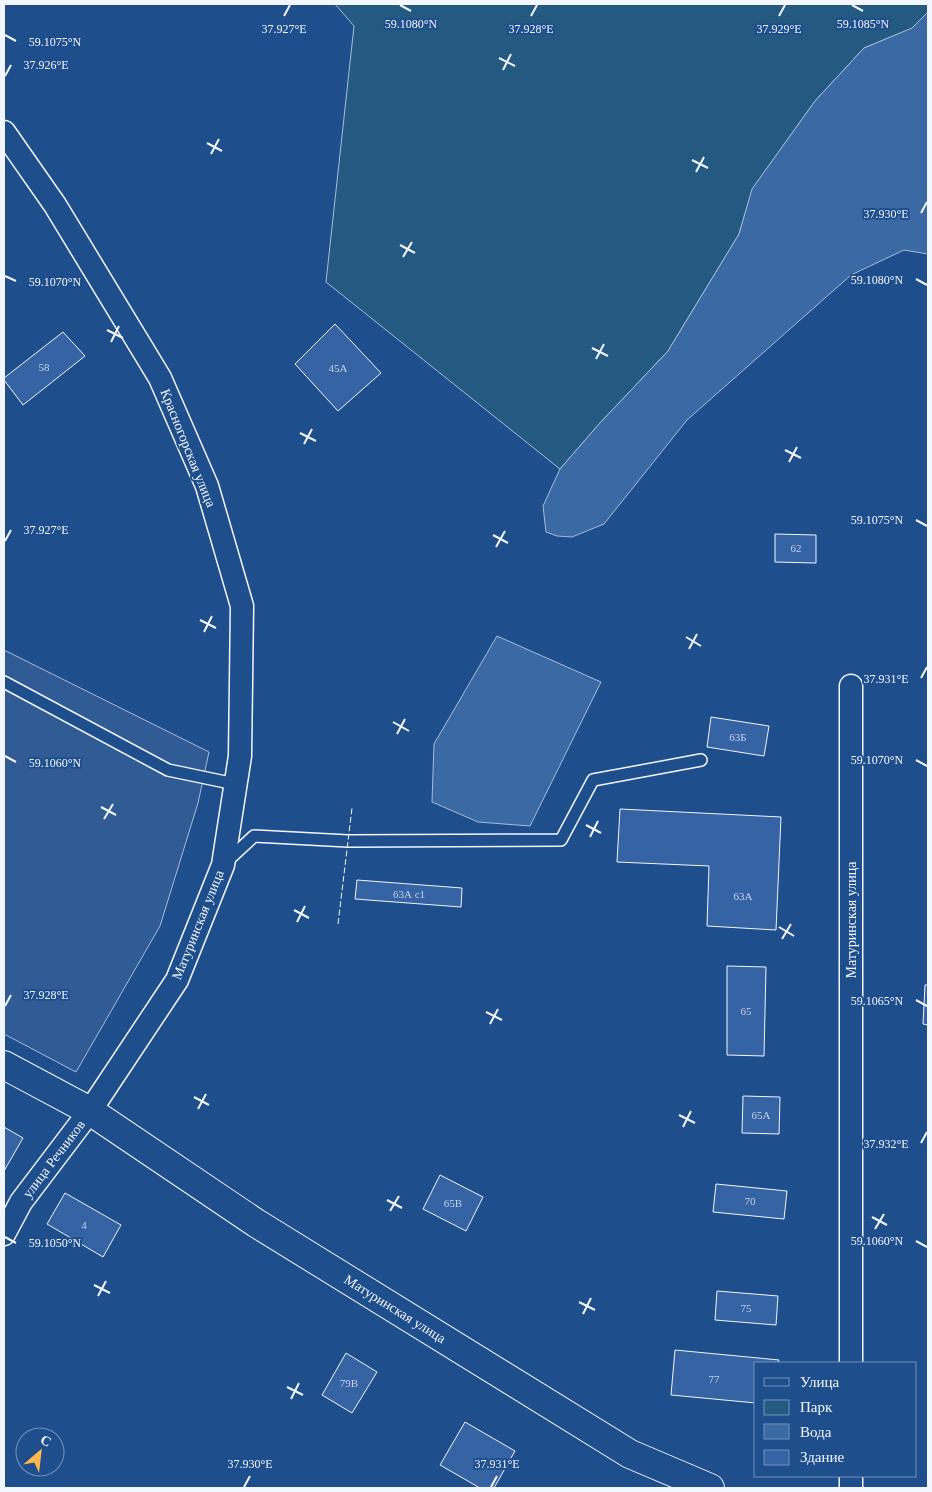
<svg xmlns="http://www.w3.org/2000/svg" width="932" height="1492" font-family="Georgia,serif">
  <rect width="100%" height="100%" fill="#1f4e8c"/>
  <path fill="#245a82" stroke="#a8bbd7" d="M 335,4 L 928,4 L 928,12 L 913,28 L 864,48 L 815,101 L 753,188 L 739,234 L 668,351 L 599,424 L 560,469 L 326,282 L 354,26 Z"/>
  <path fill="#305b95" stroke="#a8bbd7" d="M 4,650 L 209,752 L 198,803 L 160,926 L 76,1072 L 4,1034 Z"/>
  <path fill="#3b69a3" stroke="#a8bbd7" d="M 928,12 L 928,254 L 904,250 L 851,275 L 687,420 L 604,524 L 572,537 L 557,536 L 546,532 L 543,506 L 560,469 L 599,424 L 668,351 L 739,234 L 752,189 L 815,101 L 864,48 L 912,28 Z
    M 497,636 L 601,682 L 530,826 L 478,822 L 432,802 L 434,744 Z"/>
  <path fill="#3563a3" stroke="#f2f6ff" d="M 335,324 L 381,373 L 338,411 L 295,364 Z
    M 63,332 L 85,356 L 23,405 L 4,380 L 4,378 Z
    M 775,534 L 816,535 L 816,563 L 775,562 Z
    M 711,717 L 769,726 L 764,756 L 707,747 Z
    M 620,809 L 781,817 L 776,930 L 707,926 L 709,866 L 617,862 Z
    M 357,880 L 462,888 L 461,907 L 355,899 Z
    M 727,966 L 766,967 L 764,1056 L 727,1055 Z
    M 925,985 L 928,985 L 928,1025 L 923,1024 Z
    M 743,1096 L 780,1097 L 779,1134 L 742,1133 Z
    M 4,1127 L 23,1138 L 4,1171 Z
    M 440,1175 L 483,1197 L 466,1231 L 423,1209 Z
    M 716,1184 L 787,1191 L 784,1219 L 713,1212 Z
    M 65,1193 L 121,1225 L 103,1257 L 47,1224 Z
    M 717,1291 L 778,1296 L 776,1325 L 715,1320 Z
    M 675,1350 L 779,1360 L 778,1363 L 756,1363 L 756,1403 L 671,1395 Z
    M 346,1353 L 377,1372 L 352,1413 L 322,1395 Z
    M 465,1422 L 515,1451 L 494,1488 L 480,1488 L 440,1465 Z"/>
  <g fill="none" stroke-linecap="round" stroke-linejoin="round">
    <g stroke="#f2f6ff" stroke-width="14">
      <path id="lane" d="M 4,682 L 168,770 L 235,784
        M 226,862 L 254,836 L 348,841 L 561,840 L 593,780 L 701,760"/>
    </g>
    <g stroke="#f2f6ff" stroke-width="25">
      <path id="street" d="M 4,132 L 55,205 L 160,378 L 207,486 L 242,606 L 240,756 L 223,865 L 177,980 L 90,1111 L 21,1202 L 4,1234
        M 851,1363 L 851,686
        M 851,1488 L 851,1476"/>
    </g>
    <g stroke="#f2f6ff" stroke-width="30">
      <path id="secondary" d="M 4,1065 L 90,1111 L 256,1223 L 630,1454 L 710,1488"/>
    </g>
    <use href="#lane" stroke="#1f4e8c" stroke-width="11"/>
    <use href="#street" stroke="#1f4e8c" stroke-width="22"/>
    <use href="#secondary" stroke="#1f4e8c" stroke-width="28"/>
    <path stroke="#f2f6ff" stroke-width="1" stroke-dasharray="6 2.5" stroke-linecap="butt" d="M 338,924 L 352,808"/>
  </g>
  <path fill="none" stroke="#f2f6ff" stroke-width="2" d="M 400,5 L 411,11M 852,5 L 863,11M 284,16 L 290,5M 531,16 L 537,5M 779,16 L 785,5M 5,35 L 16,41M 499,58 L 515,66M 503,70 L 511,54M 5,76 L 11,65M 207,143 L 222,151M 211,154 L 219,139M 692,160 L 708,168M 696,172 L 704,157M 921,213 L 927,202M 400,245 L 415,253M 403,257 L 412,242M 5,276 L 16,281M 916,279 L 927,285M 107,330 L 123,338M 111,342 L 119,326M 592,348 L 608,356M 596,359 L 604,344M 300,433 L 316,441M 304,444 L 312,429M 785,450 L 801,458M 789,462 L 797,447M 916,520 L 927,526M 493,535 L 508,543M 5,541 L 11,530M 496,547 L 505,531M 200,620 L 216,628M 204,632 L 212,616M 686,637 L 701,646M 689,649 L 697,634M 921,678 L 927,667M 393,722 L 409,731M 397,734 L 405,719M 5,756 L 16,762M 916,760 L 927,766M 101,807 L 116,815M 104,819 L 113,804M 586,825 L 601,833M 590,837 L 598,821M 294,910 L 309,918M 297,922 L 305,906M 779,927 L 794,936M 782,939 L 791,924M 916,1000 L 927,1006M 5,1006 L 11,995M 486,1012 L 502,1020M 490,1024 L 498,1009M 194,1097 L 209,1105M 198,1109 L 206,1094M 679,1115 L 695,1123M 683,1127 L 691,1111M 921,1143 L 927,1132M 387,1200 L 402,1208M 390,1211 L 399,1196M 872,1217 L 887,1225M 875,1229 L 884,1214M 5,1237 L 16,1243M 916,1241 L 927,1247M 94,1285 L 110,1293M 98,1296 L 106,1281M 579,1302 L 595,1310M 583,1314 L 591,1298M 287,1387 L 303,1395M 291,1399 L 299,1383M 244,1487 L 250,1476M 491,1487 L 497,1476"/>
  <g text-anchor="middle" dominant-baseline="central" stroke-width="4" stroke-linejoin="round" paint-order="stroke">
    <g font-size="11" fill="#c3d1e8">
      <text x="44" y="367">58</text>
      <text x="338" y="368">45А</text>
      <text x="796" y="548">62</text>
      <text x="738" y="737">63Б</text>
      <text x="409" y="894">63А с1</text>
      <text x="743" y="896">63А</text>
      <text x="746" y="1011">65</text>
      <text x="761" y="1115">65А</text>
      <text x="750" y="1201">70</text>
      <text x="453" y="1203">65В</text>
      <text x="84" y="1225">4</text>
      <text x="746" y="1308">75</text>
      <text x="714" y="1379">77</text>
      <text x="349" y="1383">79В</text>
    </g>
    <g font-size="14" fill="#f2f6ff" stroke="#1f4e8c">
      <text transform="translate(188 448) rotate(68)">Красногорская улица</text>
      <text transform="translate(851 920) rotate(-90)">Матуринская улица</text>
      <text transform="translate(198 925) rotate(-68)">Матуринская улица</text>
      <text transform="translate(54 1159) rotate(-53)">улица Речников</text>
      <text transform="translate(395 1309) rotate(32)">Матуринская улица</text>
    </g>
  </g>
  <g font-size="12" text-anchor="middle" fill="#f2f6ff" stroke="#1f4e8c" stroke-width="4" stroke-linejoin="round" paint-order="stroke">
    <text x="863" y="28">59.1085°N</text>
    <text x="411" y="28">59.1080°N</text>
    <text x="284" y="33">37.927°E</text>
    <text x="531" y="33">37.928°E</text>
    <text x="779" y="33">37.929°E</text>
    <text x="55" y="46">59.1075°N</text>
    <text x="46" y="69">37.926°E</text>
    <text x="886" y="218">37.930°E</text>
    <text x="877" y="284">59.1080°N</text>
    <text x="55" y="286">59.1070°N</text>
    <text x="877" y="524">59.1075°N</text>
    <text x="46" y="534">37.927°E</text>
    <text x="886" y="683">37.931°E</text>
    <text x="877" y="764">59.1070°N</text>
    <text x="55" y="767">59.1060°N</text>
    <text x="46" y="999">37.928°E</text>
    <text x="877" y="1005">59.1065°N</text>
    <text x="886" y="1148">37.932°E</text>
    <text x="877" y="1245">59.1060°N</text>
    <text x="55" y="1247">59.1050°N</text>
    <text x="250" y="1468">37.930°E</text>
    <text x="497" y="1468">37.931°E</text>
  </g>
  <rect width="932" height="1492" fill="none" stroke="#f2f6ff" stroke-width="10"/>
  <rect x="754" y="1362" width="162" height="115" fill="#1f4e8c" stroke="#7391ba"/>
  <rect x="764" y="1378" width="25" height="8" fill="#1f4e8c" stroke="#7391ba"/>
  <text x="800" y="1387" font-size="15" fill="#f2f6ff">Улица</text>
  <rect x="764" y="1400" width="25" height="15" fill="#245a82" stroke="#7391ba"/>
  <text x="800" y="1412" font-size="15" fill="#f2f6ff">Парк</text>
  <rect x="764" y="1424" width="25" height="15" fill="#3b69a3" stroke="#7391ba"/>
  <text x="800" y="1437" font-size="15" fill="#f2f6ff">Вода</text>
  <rect x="764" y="1450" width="25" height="15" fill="#3563a3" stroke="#7391ba"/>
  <text x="800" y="1462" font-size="15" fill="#f2f6ff">Здание</text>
  <g transform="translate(40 1452) rotate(28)"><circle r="24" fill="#1f4e8c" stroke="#7391ba"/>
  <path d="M0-4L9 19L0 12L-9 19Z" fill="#ffb74d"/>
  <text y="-8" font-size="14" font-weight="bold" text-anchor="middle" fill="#f2f6ff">С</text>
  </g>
</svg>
